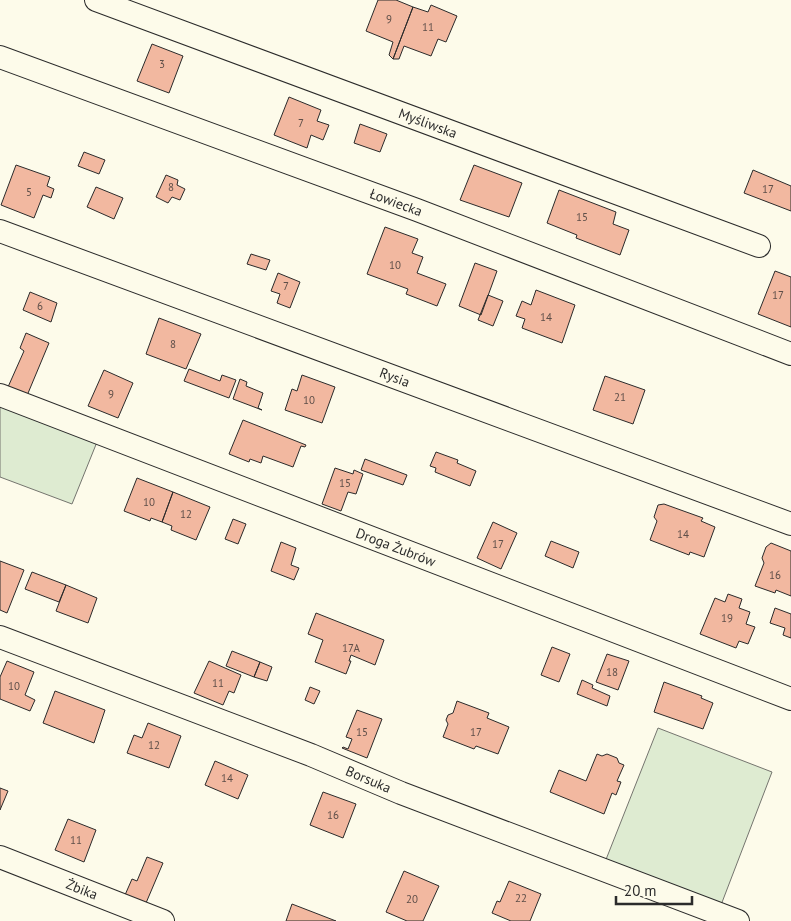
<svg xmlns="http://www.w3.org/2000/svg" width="791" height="921" font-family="'PT Sans',sans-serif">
  <rect width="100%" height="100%" fill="#fdfbea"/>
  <path fill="#deebd1" stroke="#74746e" d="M 0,406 L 97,442 L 72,504 L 0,477 Z
    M 658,728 L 772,772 L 721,905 L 605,862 Z"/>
  <path fill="#f2b8a0" stroke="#2b2b2b" d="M 378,0 L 396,0 L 413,7 L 393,59 L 389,55 L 393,42 L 366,31 Z
    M 431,5 L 457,16 L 446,42 L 438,39 L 431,56 L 404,46 L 399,59 L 393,59 L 413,7 L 428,12 Z
    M 152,44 L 183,56 L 169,93 L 137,81 Z
    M 289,97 L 321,110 L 317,121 L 329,125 L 323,140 L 311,135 L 307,148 L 274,135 Z
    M 360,124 L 387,134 L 380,152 L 354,143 Z
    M 84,152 L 105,160 L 99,174 L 78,166 Z
    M 16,165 L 50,177 L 47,186 L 54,189 L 51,198 L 43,195 L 34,218 L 1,205 Z
    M 474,165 L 522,183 L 509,217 L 460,200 Z
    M 753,170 L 791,186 L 791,211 L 744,193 Z
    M 166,175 L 178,180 L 177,185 L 185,189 L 180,200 L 172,197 L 168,203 L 156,197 Z
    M 96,187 L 123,198 L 114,219 L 87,207 Z
    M 559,190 L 616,212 L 613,224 L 629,230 L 620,255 L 576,238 L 577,235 L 547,223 Z
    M 385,227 L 418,239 L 412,253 L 423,257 L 417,273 L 446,284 L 437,306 L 406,294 L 408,289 L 367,274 Z
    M 251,254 L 270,260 L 266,270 L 247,264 Z
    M 475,263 L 497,271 L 481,315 L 459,306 Z
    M 775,271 L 791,277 L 791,327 L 758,314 Z
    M 278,273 L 300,282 L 290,308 L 277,303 L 280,294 L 271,291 Z
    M 536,290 L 575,305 L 562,343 L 522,328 L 525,319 L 516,316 L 522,301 L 531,305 Z
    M 30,292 L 57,303 L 51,322 L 23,310 Z
    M 488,295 L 503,301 L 493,326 L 478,320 Z
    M 159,318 L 201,334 L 186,369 L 146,354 Z
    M 26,333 L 49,343 L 26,398 L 8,387 L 24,351 L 20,348 Z
    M 189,369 L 220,381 L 222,375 L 236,380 L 229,398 L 184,381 Z
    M 104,370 L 133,383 L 118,418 L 88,406 Z
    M 302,375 L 335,387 L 322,423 L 285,410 L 292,389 L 297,391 Z
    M 605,376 L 645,390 L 633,424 L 593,410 Z
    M 240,379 L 247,382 L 246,386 L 263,393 L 258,408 L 262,410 L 233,399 Z
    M 243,420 L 306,445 L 305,447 L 301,446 L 293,467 L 263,456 L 261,463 L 250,459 L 249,462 L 229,454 Z
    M 436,452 L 458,460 L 457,463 L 476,471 L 470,486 L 435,472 L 436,468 L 430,466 Z
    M 365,459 L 407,475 L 403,485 L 361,470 Z
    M 335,468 L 353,474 L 354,470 L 363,474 L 356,494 L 348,492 L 341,511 L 322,504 Z
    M 137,478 L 173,492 L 162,522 L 151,518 L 150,521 L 124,511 Z
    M 173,492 L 210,507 L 196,540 L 171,530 L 172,526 L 162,522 Z
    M 664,504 L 703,518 L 701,521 L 715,527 L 704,557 L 690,552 L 689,555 L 650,540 L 657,521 L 654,517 L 658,505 Z
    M 233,519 L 246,524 L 238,544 L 225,539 Z
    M 493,522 L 517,533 L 501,569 L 477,558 Z
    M 551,541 L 579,552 L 573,568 L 545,556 Z
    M 281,542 L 296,548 L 291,565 L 299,568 L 294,580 L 271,571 Z
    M 771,543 L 791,551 L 791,596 L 776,590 L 775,593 L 755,586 L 764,563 L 762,558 L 766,547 Z
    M 0,561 L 24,570 L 7,613 L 0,610 Z
    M 32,572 L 66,585 L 59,602 L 25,589 Z
    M 66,585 L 97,598 L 88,623 L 56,611 Z
    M 728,594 L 742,599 L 739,608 L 750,612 L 746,624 L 755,627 L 748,644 L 739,641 L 736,648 L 700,634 L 715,598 L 725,602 Z
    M 775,608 L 791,614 L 791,638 L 783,635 L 785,628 L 770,623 Z
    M 316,613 L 384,640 L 375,665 L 351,655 L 349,661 L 351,661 L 346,674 L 315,662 L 323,640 L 308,634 Z
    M 552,647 L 570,654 L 559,682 L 541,675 Z
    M 232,651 L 260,662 L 254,677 L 226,666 Z
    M 607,654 L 629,661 L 618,690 L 596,682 Z
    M 7,661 L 34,672 L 25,695 L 35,700 L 30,711 L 0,699 L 0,677 Z
    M 209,661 L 241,675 L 234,693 L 229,691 L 223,705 L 194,693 Z
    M 260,662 L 272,667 L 267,681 L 254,677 Z
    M 582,680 L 593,685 L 592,688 L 610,696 L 607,706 L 577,694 Z
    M 664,682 L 702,696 L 701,698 L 713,703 L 703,729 L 654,712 Z
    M 310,687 L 320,691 L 314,704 L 305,700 Z
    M 55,691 L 105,710 L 94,743 L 43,723 Z
    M 457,701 L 489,713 L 487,718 L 509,727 L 498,754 L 476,746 L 474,749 L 443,737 L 448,724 L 446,720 L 448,715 L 453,713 Z
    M 357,710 L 382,719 L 367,758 L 342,748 L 343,747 L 348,749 L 352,739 L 346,737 Z
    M 148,723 L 181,736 L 169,768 L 127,753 L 134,735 L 142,738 Z
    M 597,754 L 602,756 L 607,754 L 617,758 L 619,763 L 624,765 L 617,781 L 621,782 L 616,795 L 612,793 L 604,814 L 550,792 L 559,770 L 586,781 Z
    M 215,761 L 248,775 L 238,799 L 205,785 Z
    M 0,788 L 8,791 L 0,810 Z
    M 323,792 L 356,804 L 343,838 L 310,825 Z
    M 68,819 L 96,830 L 84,862 L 55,850 Z
    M 147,857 L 163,863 L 146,903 L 125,895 L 132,879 L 137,881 Z
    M 404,871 L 439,886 L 423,921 L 407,921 L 386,912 Z
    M 509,881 L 541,894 L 530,921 L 511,921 L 492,913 L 497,901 L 500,902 Z
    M 292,904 L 336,921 L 286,921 Z"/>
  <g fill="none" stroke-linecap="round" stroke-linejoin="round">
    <g stroke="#2b2b2b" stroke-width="24">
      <g id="minor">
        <path id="s1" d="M 96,0 L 759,246"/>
        <path id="s2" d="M 0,57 L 417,210 L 791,354"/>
        <path id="s3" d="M 0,231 L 791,524"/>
        <path id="s4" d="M 0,395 L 791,699"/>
        <path id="s5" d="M 0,637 L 311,755 L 401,793 L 738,921"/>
        <path id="s6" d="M 0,857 L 163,921"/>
      </g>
    </g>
    <use href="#minor" stroke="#fdfbea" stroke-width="22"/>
  </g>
  <g text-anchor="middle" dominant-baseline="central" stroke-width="4" stroke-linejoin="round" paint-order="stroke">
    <g font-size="11" fill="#5d4e48">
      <text x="389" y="19">9</text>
      <text x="428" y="27">11</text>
      <text x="162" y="64">3</text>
      <text x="301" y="123">7</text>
      <text x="171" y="187">8</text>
      <text x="768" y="189">17</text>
      <text x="29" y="192">5</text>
      <text x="582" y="217">15</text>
      <text x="395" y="265">10</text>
      <text x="286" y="286">7</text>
      <text x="778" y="295">17</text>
      <text x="40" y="306">6</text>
      <text x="546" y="317">14</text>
      <text x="173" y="344">8</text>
      <text x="111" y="394">9</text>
      <text x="620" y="397">21</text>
      <text x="309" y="400">10</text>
      <text x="345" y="483">15</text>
      <text x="149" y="502">10</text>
      <text x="186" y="514">12</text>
      <text x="683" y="534">14</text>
      <text x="498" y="544">17</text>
      <text x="775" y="575">16</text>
      <text x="727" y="618">19</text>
      <text x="351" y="648">17A</text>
      <text x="612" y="672">18</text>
      <text x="218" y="683">11</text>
      <text x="14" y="686">10</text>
      <text x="362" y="732">15</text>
      <text x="476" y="732">17</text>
      <text x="154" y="745">12</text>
      <text x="227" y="778">14</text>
      <text x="333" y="815">16</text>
      <text x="76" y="840">11</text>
      <text x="521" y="898">22</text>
      <text x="412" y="899">20</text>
    </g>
    <g font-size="14" fill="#2b2b2b" stroke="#fdfbea">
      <text stroke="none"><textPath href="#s1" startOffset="354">Myśliwska</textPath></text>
      <text stroke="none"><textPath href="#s2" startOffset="422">Łowiecka</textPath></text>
      <text stroke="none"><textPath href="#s3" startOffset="421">Rysia</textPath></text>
      <text stroke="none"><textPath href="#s4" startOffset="424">Droga Żubrów</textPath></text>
      <text stroke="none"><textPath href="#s5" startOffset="395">Borsuka</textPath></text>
      <text stroke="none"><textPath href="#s6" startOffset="88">Żbika</textPath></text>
    </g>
  </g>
  <path d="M616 896v8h76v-8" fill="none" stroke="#2b2b2b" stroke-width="2.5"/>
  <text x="624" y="896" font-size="15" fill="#2b2b2b" stroke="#fdfbea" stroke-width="4" paint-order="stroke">20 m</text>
</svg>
